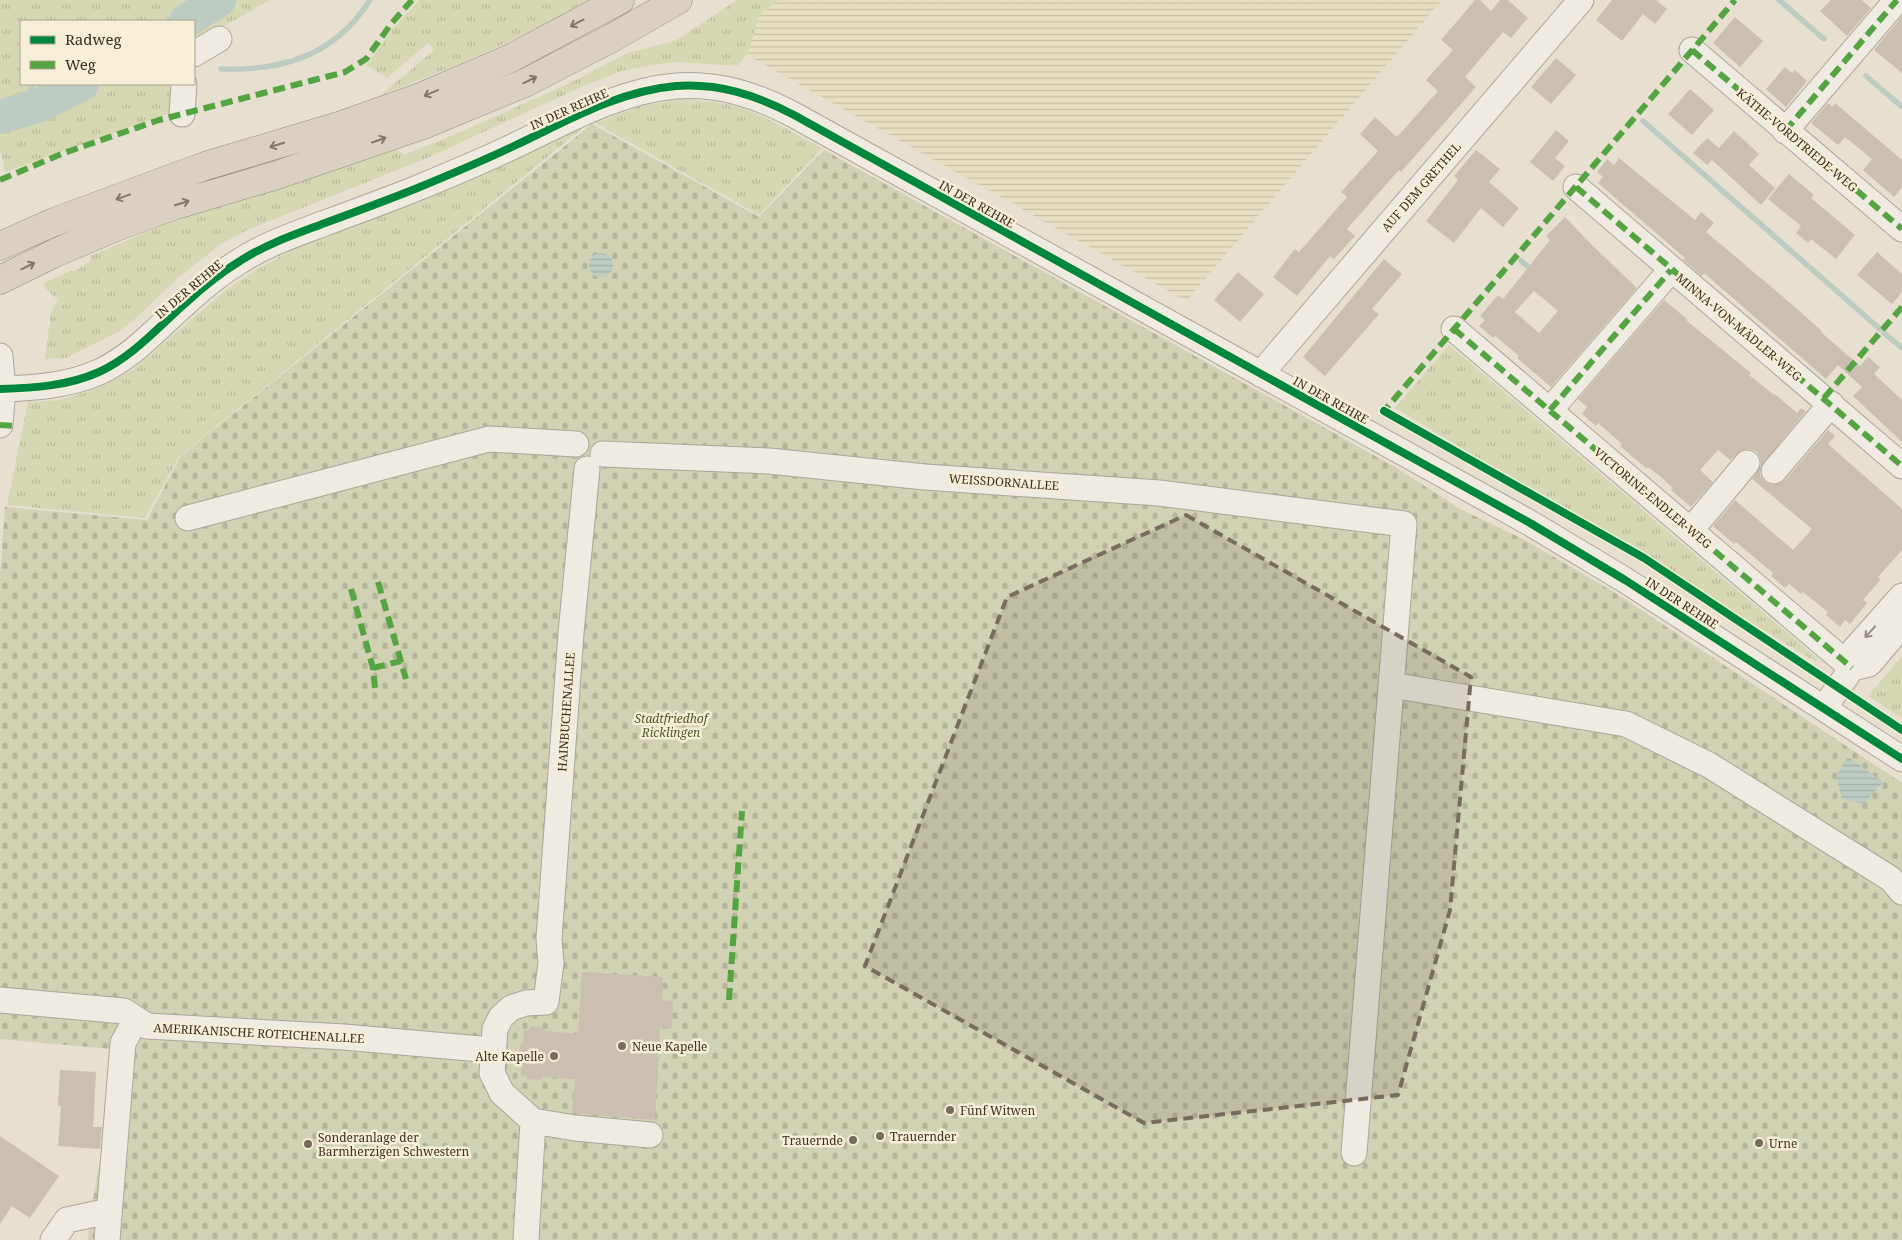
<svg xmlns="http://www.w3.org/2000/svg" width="1902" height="1240" font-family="'Noto Serif',serif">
  <defs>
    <pattern id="farmland-rules" width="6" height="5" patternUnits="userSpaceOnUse" patternTransform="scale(1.25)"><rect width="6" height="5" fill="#e6dfc2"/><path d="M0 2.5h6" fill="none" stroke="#c6c0a6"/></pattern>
    <pattern id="grass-tufts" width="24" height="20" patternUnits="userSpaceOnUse" patternTransform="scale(1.25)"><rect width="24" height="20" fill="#d6d7b3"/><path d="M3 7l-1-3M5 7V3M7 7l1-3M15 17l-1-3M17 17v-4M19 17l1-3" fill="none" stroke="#b9b99a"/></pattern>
    <pattern id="cemetery-stones" width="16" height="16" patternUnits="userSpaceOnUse" patternTransform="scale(1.25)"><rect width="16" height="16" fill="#d1d1b3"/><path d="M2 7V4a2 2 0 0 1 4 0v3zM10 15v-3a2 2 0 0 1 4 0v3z" fill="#b4b49a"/></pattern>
    <pattern id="water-rules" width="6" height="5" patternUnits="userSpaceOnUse" patternTransform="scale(1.25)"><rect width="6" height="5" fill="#bcccc2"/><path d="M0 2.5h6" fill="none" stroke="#a2b0a6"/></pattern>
  </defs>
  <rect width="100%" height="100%" fill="#e7e0d1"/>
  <path fill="url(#farmland-rules)" d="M 778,0 L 1442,0 L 1186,301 L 747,55 L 760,14 Z"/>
  <path fill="url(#grass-tufts)" d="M 0,0 L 197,0 L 201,3 L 173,21 L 21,21 L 21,84 L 71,84 L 38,100 L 0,110 Z
    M 226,0 L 270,0 L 194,43 L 194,21 Z
    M 420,0 L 590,0 C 521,39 454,67 381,95 L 434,50 L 428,43 L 387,78 L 366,65 L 396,25 Z
    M 737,0 L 778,0 L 760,14 L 747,55 L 737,66 L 673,62 L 621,71 L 577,89 L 425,159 L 247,230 L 221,244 L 180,276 L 136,318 L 118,332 L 66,358 L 45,359 L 51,313 L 58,300 L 45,288 L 44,283 L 72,270 L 73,272 L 91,261 L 90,256 L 192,213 L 397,149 L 404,155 L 461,132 L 574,81 L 627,53 L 675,41 Z
    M 91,84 L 174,84 L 172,102 L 169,113 L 5,172 L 0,147 L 0,122 L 41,110 Z
    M 683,99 C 703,101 723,102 741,108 C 770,118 796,135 822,148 L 759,215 L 595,123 L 641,106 Z
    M 583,128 L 179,457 L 145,518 L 7,505 L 28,402 L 60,400 L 83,393 L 112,381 L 132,370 L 226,290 L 251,273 L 295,248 L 416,203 Z
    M 1449,345 L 1818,659 L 1816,662 L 1395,408 Z
    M 1902,656 L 1902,718 L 1868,696 Z"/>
  <path fill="url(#cemetery-stones)" d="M 592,124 L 759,217 L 824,150 L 1395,467 L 1462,510 L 1525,540 L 1617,594 L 1902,783 L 1902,1240 L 88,1240 L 90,1216 L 102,1150 L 111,1049 L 0,1039 L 0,577 L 5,507 L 147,520 L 180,457 Z"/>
  <path fill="url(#water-rules)" d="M589 265a12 12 0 1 1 24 0a12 12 0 1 1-24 0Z
    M 1848,757 L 1883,782 L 1864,804 L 1842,799 L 1836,776 Z"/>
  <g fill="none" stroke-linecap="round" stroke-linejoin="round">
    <path stroke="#bcccc2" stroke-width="5.5" d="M 1779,0 L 1824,39
      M 221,69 C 284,71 335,55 370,0
      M 1866,76 L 1902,107
      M 30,108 L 32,84
      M 1643,121 L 1880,329
      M 1521,261 L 1533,271
      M 1884,333 L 1902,348
      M 1753,462 L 1784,489"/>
    <path stroke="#bcccc2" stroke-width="34" d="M 186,21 L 219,0
      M 0,117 L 40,105 L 82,84"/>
  </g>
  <path fill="#cbbfb2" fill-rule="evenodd" d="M 1475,0 L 1480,0 L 1491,11 L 1500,0 L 1508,0 L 1528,18 L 1511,38 L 1503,32 L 1465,77 L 1476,87 L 1401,172 L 1399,170 L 1347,229 L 1355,236 L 1334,259 L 1330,256 L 1297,296 L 1273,277 L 1295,249 L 1299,252 L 1347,197 L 1341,192 L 1378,151 L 1360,134 L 1375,117 L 1397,137 L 1438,91 L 1426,80 L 1453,50 L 1441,40 Z
    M 1612,0 L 1656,0 L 1667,9 L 1655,24 L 1643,14 L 1622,41 L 1596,20 Z
    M 1831,0 L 1862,0 L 1871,8 L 1847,36 L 1820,11 Z
    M 1902,16 L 1902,73 L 1874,50 Z
    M 1735,17 L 1763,41 L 1740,67 L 1713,43 Z
    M 1556,58 L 1576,75 L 1551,104 L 1531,87 Z
    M 1785,67 L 1792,73 L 1795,70 L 1807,81 L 1786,107 L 1766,89 Z
    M 1690,89 L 1714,110 L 1692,135 L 1668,114 Z
    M 1828,103 L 1832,107 L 1835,103 L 1902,160 L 1902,187 L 1894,197 L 1863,170 L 1872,159 L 1845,137 L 1838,145 L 1811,123 Z
    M 1556,130 L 1569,141 L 1555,158 L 1565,166 L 1553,181 L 1530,162 Z
    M 1734,131 L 1759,154 L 1749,165 L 1775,188 L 1761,205 L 1712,160 L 1707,165 L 1693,153 L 1707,138 L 1719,148 Z
    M 1476,150 L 1500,169 L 1489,182 L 1519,208 L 1503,227 L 1481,208 L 1454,243 L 1426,221 L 1458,180 L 1454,176 Z
    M 1619,158 L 1695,220 L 1701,212 L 1714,223 L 1706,232 L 1781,295 L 1822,331 L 1821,332 L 1860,366 L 1868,357 L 1880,367 L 1874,374 L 1902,400 L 1902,442 L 1853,396 L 1862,387 L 1838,365 L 1826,379 L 1704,273 L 1702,276 L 1683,260 L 1685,258 L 1598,183 L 1603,177 L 1597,172 L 1607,159 L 1614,165 Z
    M 1789,174 L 1814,195 L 1811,198 L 1855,235 L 1836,259 L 1811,239 L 1808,243 L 1796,233 L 1801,226 L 1768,199 Z
    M 1565,217 L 1593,246 L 1637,288 L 1551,387 L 1517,358 L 1519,356 L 1495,336 L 1493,338 L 1479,326 L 1485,320 L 1480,316 L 1498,295 L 1503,299 L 1550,240 L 1546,236 ZM 1534,291 L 1558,311 L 1539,333 L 1515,312 Z
    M 1877,252 L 1902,274 L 1902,292 L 1892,304 L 1857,275 Z
    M 1384,259 L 1402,274 L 1372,309 L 1379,314 L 1325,376 L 1303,357 Z
    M 1238,272 L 1264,294 L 1240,322 L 1214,300 Z
    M 1664,300 L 1687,319 L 1686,320 L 1751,373 L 1749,375 L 1774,395 L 1775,394 L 1797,413 L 1801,408 L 1806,411 L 1761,466 L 1760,458 L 1757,452 L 1750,449 L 1742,450 L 1730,460 L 1718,450 L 1700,470 L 1713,482 L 1691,507 L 1671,490 L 1673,488 L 1661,477 L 1648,467 L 1647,469 L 1620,446 L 1622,444 L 1598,423 L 1596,426 L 1582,414 L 1587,407 L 1578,399 Z
    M 1828,430 L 1835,436 L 1828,444 L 1902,509 L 1902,550 L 1878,577 L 1881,579 L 1863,600 L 1867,603 L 1850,624 L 1845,620 L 1840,627 L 1826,615 L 1828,612 L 1803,592 L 1801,594 L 1789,584 L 1785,588 L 1771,576 L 1773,573 L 1736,542 L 1734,544 L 1713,526 L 1735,500 L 1793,550 L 1812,529 L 1752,479 L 1760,468 L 1760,475 L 1765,482 L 1772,485 L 1779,484 L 1785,480 Z
    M 582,972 L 663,977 L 662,1000 L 673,1001 L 672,1028 L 660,1028 L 655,1120 L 572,1113 L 575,1079 L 541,1077 L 541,1080 L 527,1079 L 527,1076 L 521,1075 L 522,1060 L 519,1060 L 520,1044 L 523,1045 L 524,1030 L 530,1030 L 530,1026 L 545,1028 L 545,1031 L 578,1034 Z
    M 60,1070 L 96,1072 L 93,1127 L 102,1127 L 100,1149 L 58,1146 L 61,1106 L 58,1106 Z
    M 0,1136 L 59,1176 L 30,1218 L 12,1206 L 0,1224 Z"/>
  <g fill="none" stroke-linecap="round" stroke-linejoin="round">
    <g stroke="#ada599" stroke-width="27">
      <path id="minor" d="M 1692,50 L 1902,229
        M 194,54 L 219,39
        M 182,114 L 184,84
        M 1785,131 L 1897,0
        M 1576,187 L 1902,466
        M 1454,329 L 1852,668 L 1824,708
        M 0,356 L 3,389 L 0,425
        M 1262,375 L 1270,363 L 1581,0
        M 0,389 C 33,388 68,386 99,372 C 134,356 159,326 188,301 C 204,286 222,272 240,261 C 266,244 296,234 325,223 C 355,212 385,201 415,189 C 449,175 483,161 516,145 C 567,121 618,91 676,86 C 719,83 756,95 794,115 L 1530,523 L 1625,580 L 1902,759
        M 1550,410 L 1671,270
        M 603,454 L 769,461 L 925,477 L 1159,493 L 1404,524 L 1354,1153
        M 587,469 L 571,633 L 549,939 L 551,963 L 546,1002 L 526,1003 L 511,1008 L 501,1017 L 495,1029 L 492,1073 L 502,1093 L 533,1121 L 575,1128 L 650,1135
        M 1774,471 L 1831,404
        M 188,518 L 489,439 L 576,444
        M 1691,530 L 1747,463
        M 1902,596 L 1854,650 L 1852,668 L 1869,664 L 1902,625
        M 1391,685 L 1626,724 L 1709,765 L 1891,879 L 1902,892
        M 0,1000 L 124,1011 L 147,1026 L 344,1037 L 492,1050
        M 53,1240 L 67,1220 L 109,1211
        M 107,1240 L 123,1043 L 136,1019
        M 526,1240 L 533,1121"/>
    </g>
    <g stroke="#928b80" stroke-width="29">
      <path id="highway" d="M 0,246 L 54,222 L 205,166 L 342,125 L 418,98 L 511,58 L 620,0
        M 0,280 L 55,253 L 116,227 L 176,205 L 277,175 L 423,125 L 527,82 L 610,39 L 678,0"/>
    </g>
    <use href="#minor" stroke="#efebe3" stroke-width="25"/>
    <use href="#highway" stroke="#dad1c2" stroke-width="28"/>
    <path stroke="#54a441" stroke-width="6" stroke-dasharray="12 6" stroke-linecap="butt" d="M 1692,50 L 1902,229
      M 1785,131 L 1897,0
      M 0,180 L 64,153 L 159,120 L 345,72 L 366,59 L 391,24 L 412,0
      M 1576,187 L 1902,466
      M 1454,329 L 1852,668
      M 1824,398 L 1902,307
      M 1550,410 L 1671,270
      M 1388,413 L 1384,411 L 1735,0
      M 0,425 L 14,426
      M 378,582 L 406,679
      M 351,589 L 373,668 L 375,688
      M 373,668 L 401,661
      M 729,1000 L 742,811"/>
    <g stroke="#f7eed8" stroke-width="11">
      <path id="cycleway" d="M 0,389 C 33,388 68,386 99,372 C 134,356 159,326 188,301 C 204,286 222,272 240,261 C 266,244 296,234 325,223 C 355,212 385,201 415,189 C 449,175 483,161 516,145 C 567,121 618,91 676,86 C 719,83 756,95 794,115 L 1530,523 L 1625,580 L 1902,759
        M 1384,411 L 1644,558 L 1902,730"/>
    </g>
    <use href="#cycleway" stroke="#00873e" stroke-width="8"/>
  </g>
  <defs><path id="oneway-shaft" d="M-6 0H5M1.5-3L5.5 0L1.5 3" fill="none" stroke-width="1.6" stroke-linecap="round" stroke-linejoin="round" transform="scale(1.25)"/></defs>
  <g stroke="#847769">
    <use href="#oneway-shaft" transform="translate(577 23) rotate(152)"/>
    <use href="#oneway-shaft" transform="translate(530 80) rotate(-26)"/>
    <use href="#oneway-shaft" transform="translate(431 93) rotate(157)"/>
    <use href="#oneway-shaft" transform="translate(379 140) rotate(-19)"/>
    <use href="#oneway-shaft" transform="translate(277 145) rotate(163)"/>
    <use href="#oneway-shaft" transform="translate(123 197) rotate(160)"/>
    <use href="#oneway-shaft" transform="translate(182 203) rotate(-17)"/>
    <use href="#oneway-shaft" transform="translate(28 266) rotate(-26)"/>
  </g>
  <use stroke="#968c82" href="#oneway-shaft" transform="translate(1870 632) rotate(132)"/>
  <path fill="#786c5e" fill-opacity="0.2" stroke="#786c5e" stroke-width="4" stroke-dasharray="10 6" stroke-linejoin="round" d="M 1186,515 L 1471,677 L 1450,910 L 1398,1095 L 1144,1123 L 865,966 L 1007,597 Z"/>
  <g fill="#786c5e" stroke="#f7eed8" stroke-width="2">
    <circle cx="622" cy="1046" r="5"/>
    <circle cx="554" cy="1056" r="5"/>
    <circle cx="950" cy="1110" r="5"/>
    <circle cx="880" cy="1136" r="5"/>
    <circle cx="853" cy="1140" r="5"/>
    <circle cx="1759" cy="1143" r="5"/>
    <circle cx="308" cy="1144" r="5"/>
  </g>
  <g text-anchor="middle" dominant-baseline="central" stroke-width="5" stroke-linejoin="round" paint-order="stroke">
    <g font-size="12" fill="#3d2e20" stroke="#f7eed8">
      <text transform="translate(569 109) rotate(-24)">IN DER REHRE</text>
      <text transform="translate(1797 140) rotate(40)">KÄTHE-VORDTRIEDE-WEG</text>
      <text transform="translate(1421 187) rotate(-49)">AUF DEM GRETHEL</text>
      <text transform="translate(977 204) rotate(29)">IN DER REHRE</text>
      <text transform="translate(189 289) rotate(-40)">IN DER REHRE</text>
      <text transform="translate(1739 327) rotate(40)">MINNA-VON-MÄDLER-WEG</text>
      <text transform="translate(1331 400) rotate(29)">IN DER REHRE</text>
      <text transform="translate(1004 482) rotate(4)">WEISSDORNALLEE</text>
      <text transform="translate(1653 498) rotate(40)">VICTORINE-ENDLER-WEG</text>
      <text transform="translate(1682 603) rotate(33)">IN DER REHRE</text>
      <text transform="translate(566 712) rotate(-86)">HAINBUCHENALLEE</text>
      <text transform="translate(259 1033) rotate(3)">AMERIKANISCHE ROTEICHENALLEE</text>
    </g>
    <g font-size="12" font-style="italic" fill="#4d5a26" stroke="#f7eed8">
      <text x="671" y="718">Stadtfriedhof<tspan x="671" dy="14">Ricklingen</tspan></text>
    </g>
    <g font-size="12" fill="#3d2e20" stroke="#f7eed8" text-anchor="start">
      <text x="632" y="1046">Neue Kapelle</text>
      <text x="544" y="1056" text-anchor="end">Alte Kapelle</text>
      <text x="960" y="1110">Fünf Witwen</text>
      <text x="890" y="1136">Trauernder</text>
      <text x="318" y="1137">Sonderanlage der<tspan x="318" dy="14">Barmherzigen Schwestern</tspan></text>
      <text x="843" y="1140" text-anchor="end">Trauernde</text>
      <text x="1769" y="1143">Urne</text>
    </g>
  </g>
  <rect x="20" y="20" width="175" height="65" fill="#f7eed8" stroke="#ada18e"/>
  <rect x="30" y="36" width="25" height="8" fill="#00873e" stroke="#ada18e"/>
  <text x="65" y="45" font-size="15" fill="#3d2e20">Radweg</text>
  <rect x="30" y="61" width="25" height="8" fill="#54a441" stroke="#ada18e"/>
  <text x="65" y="70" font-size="15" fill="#3d2e20">Weg</text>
</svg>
